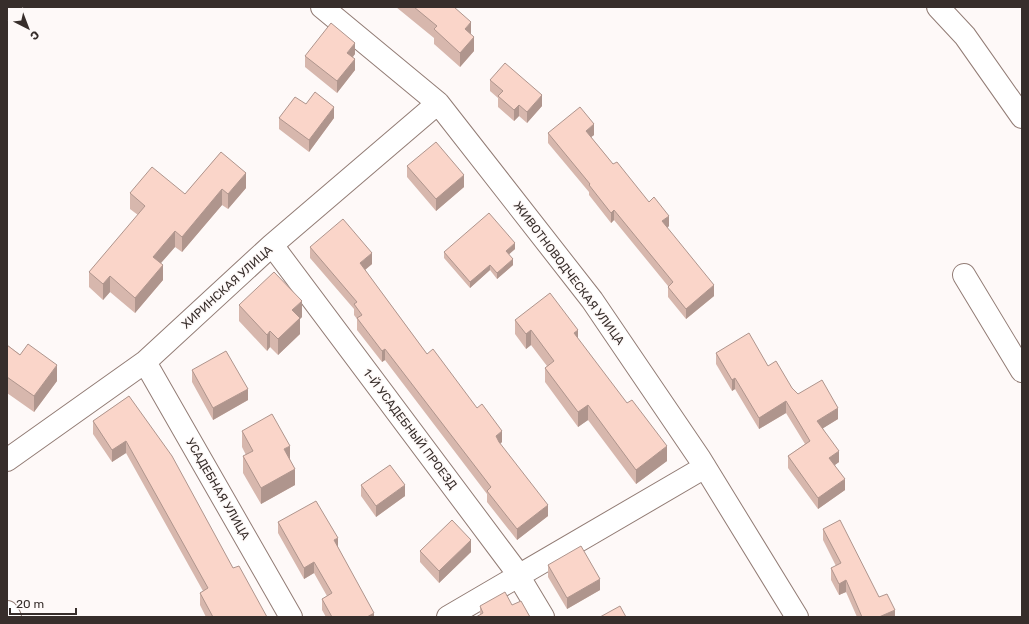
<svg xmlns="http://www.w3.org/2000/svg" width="1029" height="624" font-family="Rubik,sans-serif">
  <rect width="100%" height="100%" fill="#fef9f8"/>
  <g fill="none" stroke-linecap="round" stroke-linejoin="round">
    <g stroke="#927c75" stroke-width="24">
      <path id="minor" d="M 322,7 L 438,103 L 592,300 L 700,459 L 797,617
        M 938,7 L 965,36 L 1022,117
        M 272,245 L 513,567 L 543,617
        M 964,275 L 1022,371
        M 145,362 L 291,617
        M 7,460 L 145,362 L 272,245 L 438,103
        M 7,612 L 10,617
        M 448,617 L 705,467"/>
    </g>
    <use href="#minor" stroke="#fff" stroke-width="22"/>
  </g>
  <path fill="#d7b7ad" d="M 396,7 L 454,7 L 471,34 L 474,51 L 460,67 L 434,44 L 434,38 Z
    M 355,54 L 353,57 L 355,70 L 337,93 L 305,67 L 305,56 Z
    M 490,80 L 542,106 L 527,123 L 519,116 L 514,121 L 498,107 L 498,98 L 490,91 Z
    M 306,104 L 334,118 L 309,152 L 279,129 L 279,118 Z
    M 548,133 L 594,135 L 591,137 L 613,164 L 669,226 L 667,228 L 714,296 L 686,319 L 668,297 L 668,286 L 614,220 L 611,223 L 589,195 L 589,192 L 548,143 Z
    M 221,152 L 246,188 L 228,209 L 222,205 L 182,252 L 175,247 L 161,263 L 163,280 L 135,313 L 110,292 L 103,300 L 89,287 L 89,272 L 138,215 L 130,209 L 130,193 L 185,194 Z
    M 407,166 L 464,187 L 436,211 L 407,177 Z
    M 310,247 L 372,264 L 365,270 L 427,354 L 502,442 L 500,444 L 548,516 L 517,540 L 487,502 L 487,494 L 385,360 L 382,362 L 357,330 L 357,319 L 354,315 L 354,309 L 310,258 Z
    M 515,249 L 509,254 L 513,265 L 497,279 L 490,270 L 470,288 L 444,258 L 444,252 Z
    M 239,305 L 302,317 L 300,319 L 300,334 L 278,355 L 270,347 L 267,351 L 239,321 Z
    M 515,320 L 578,339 L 667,461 L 636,484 L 588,420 L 578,427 L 545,382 L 545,368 L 547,366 L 531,345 L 526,349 L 515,334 Z
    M 7,345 L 57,381 L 34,412 L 7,393 Z
    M 716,353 L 768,366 L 798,394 L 838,419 L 823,428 L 839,462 L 835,465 L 845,490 L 818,509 L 788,468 L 788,456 L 805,444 L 786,413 L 759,429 L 735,389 L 732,391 L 716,364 Z
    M 192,370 L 248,400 L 213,420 L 192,382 Z
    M 129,396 L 233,568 L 267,617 L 206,617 L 200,605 L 200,593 L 203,591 L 126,453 L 112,462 L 93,434 L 93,421 Z
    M 242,431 L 290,460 L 295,485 L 261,504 L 243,473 L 243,456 L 246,455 L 242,447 Z
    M 361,485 L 405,496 L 376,517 L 361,496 Z
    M 278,522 L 338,547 L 374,617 L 326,617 L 322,610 L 322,599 L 327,596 L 314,573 L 304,579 L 278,533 Z
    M 823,529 L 879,597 L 895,617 L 857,617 L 846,592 L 839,595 L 831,580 L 831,568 L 836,566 L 823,540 Z
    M 420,551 L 471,552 L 439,583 L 420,562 Z
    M 548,565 L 600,590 L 567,609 L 548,577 Z
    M 512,605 L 480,615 L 480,606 Z"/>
  <path fill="#af958d" d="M 471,22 L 471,36 L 465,29 Z
    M 474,37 L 474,51 L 460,67 L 460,53 Z
    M 355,43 L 355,54 L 347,64 L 347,53 Z
    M 355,59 L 355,70 L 337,93 L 337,81 Z
    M 542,95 L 542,106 L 527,123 L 527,112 Z
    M 519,105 L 519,116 L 514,121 L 514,110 Z
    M 334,107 L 334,118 L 309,152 L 309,140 Z
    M 594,124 L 594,135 L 586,141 L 586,131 Z
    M 246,173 L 246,188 L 228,209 L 228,194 Z
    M 464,175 L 464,187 L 436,211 L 436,199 Z
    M 222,189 L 222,205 L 182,252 L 182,237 Z
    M 614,210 L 614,220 L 611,223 L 611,213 Z
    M 669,216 L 669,226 L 662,232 L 662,221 Z
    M 175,231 L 175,247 L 153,272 L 153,257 Z
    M 515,243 L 515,249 L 506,257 L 506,251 Z
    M 372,253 L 372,264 L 360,274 L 360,263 Z
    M 513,259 L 513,265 L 497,279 L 497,273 Z
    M 163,265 L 163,280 L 135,313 L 135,298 Z
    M 490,265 L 490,270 L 470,288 L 470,282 Z
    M 110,276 L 110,292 L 103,300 L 103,284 Z
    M 714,285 L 714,296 L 686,319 L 686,309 Z
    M 302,301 L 302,317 L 300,319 L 300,334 L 278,355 L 278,339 L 292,310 Z
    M 531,330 L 531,345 L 526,349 L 526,334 Z
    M 578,330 L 578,345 L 574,333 Z
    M 270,331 L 270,347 L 267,351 L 267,335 Z
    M 385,349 L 385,360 L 382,362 L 382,351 Z
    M 57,365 L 57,381 L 34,412 L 34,396 Z
    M 735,378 L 735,389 L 732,391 L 732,380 Z
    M 248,389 L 248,400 L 213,420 L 213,408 Z
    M 786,401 L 786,413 L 759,429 L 759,418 Z
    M 588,405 L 588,420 L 578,427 L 578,412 Z
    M 838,408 L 838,419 L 817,432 L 817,421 Z
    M 502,431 L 502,442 L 496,447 L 496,436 Z
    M 126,441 L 126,453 L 112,462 L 112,450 Z
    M 290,446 L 290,462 L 284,449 Z
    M 667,446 L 667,461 L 636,484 L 636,470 Z
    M 839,451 L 839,462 L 829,469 L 829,458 Z
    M 295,469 L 295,485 L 261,504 L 261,488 Z
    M 845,479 L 845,490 L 818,509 L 818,498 Z
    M 405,485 L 405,496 L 376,517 L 376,506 Z
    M 548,505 L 548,516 L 517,540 L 517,529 Z
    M 338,538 L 338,549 L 334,540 Z
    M 471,540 L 471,552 L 439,583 L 439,571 Z
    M 314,562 L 314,573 L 304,579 L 304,568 Z
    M 600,579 L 600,590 L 567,609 L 567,598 Z
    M 846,580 L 846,592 L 839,595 L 839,584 Z
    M 895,610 L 895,617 L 879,617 Z
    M 374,613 L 374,617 L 367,617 Z"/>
  <path fill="#fad5c9" stroke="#af958d" d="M 414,7 L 454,7 L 471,22 L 465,29 L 474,37 L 460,53 L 434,29 L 437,26 Z
    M 331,23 L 355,43 L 347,53 L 355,59 L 337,81 L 305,56 Z
    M 505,63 L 542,95 L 527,112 L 519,105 L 514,110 L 498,96 L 503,91 L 490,80 Z
    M 315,92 L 334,107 L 309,140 L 279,118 L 295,97 L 306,104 Z
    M 580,107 L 594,124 L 586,131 L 613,164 L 617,162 L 649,202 L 654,197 L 669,216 L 662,221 L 714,285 L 686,309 L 668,287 L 673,282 L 614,210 L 611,213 L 589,185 L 590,184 L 548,133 Z
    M 436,142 L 464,175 L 436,199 L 407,166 Z
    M 221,152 L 246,173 L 228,194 L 222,189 L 182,237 L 175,231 L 153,257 L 163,265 L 135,298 L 110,276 L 103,284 L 89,272 L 145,206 L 130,193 L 152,167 L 185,194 Z
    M 489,213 L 515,243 L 506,251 L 513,259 L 497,273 L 490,265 L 470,282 L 444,252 Z
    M 343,219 L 372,253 L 360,263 L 427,354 L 433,349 L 477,408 L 482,404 L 502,431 L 496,436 L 499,442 L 548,505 L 517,529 L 487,491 L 491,487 L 385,349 L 382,351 L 357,318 L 362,315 L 354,304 L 357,302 L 310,247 Z
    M 274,272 L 302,301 L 292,310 L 300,318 L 278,339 L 270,331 L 267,335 L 239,305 Z
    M 550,293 L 578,330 L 574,333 L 627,403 L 632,400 L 667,446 L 636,470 L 588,405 L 578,412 L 545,368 L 554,361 L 531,330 L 526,334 L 515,320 Z
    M 749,333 L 768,366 L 776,361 L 792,388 L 798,394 L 822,380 L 838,408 L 817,421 L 839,451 L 829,458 L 845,479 L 818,498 L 788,456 L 810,441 L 786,401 L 759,418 L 735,378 L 732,380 L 716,353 Z
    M 28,344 L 57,365 L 34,396 L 7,377 L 7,345 L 20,355 Z
    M 226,351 L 248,389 L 213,408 L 192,370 Z
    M 129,396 L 172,456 L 233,568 L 239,566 L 267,617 L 213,617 L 200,593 L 208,588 L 126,441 L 112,450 L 93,421 Z
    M 272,414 L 290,446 L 284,449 L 295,469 L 261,488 L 243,456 L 253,451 L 242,431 Z
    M 390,465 L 405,485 L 376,506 L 361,485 Z
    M 316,501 L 338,538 L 334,540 L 374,613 L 367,617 L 332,617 L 322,599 L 332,593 L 314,562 L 304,568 L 278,522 Z
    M 452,520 L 471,540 L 439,571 L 420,551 Z
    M 840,520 L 879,597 L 887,594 L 895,610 L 879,617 L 862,617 L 846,580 L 839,584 L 831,568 L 841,563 L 823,529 Z
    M 581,546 L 600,579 L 567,598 L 548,565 Z
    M 505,592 L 512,605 L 521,601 L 530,617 L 476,617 L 483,613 L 480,606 Z
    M 620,606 L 626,617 L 600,617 Z"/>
  <g text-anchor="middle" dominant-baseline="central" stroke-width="3" stroke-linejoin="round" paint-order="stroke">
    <g font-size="12" fill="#372e2b" stroke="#fef9f8">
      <text transform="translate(569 273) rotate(53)">ЖИВОТНОВОДЧЕСКАЯ УЛИЦА</text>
      <text transform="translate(227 287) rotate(-42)">ХИРИНСКАЯ УЛИЦА</text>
      <text transform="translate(410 429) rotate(53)">1-Й УСАДЕБНЫЙ ПРОЕЗД</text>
      <text transform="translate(218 489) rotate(60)">УСАДЕБНАЯ УЛИЦА</text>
    </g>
  </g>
  <rect width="1029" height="624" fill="none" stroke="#372e2b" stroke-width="16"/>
  <g transform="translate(28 28) rotate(138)" stroke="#fef9f8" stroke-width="3" paint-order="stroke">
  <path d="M0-3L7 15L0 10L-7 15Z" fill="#372e2b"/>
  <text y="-6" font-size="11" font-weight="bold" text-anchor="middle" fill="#372e2b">С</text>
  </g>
  <path d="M10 608v6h66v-6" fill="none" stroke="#372e2b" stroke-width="2"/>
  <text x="16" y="608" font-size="12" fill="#372e2b" stroke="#fef9f8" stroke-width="3" paint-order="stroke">20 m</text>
</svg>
